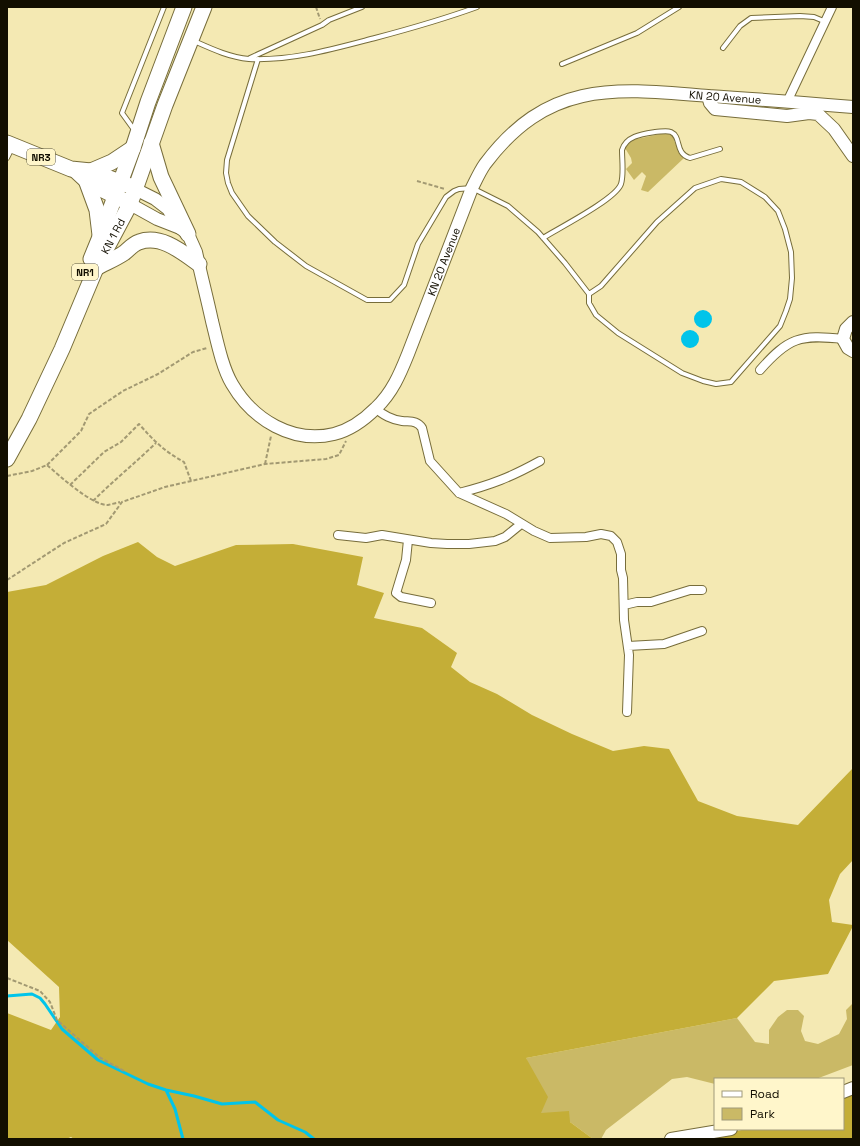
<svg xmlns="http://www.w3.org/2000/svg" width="860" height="1146" font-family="'Space Grotesk',sans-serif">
  <rect width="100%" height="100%" fill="#f4e9b3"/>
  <path fill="#cab966" d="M 665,133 L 672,135 L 679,153 L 684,158 L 648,192 L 641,190 L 646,176 L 642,172 L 634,180 L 626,169 L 632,163 L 631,158 L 625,148 L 632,140 Z
    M 853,1003 L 853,1065 L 816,1079 L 715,1079 L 715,1084 L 687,1077 L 672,1079 L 606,1130 L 601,1139 L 593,1139 L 570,1122 L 541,1113 L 526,1058 L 737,1018 L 755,1042 L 769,1044 L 769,1030 L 778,1017 L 787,1010 L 798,1010 L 804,1016 L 801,1031 L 805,1041 L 818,1044 L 839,1034 L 847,1019 L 846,1010 Z"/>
  <path fill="#c4ae37" d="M 138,542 L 157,557 L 175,566 L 236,545 L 293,544 L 363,557 L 357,585 L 384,593 L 374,618 L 422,628 L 457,653 L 451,667 L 470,682 L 497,694 L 532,715 L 572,734 L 613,751 L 644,746 L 669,749 L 698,801 L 737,816 L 798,825 L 853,768 L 853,860 L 840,874 L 829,900 L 832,922 L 853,925 L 853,926 L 828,974 L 774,981 L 737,1018 L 526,1058 L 548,1097 L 541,1113 L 569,1111 L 570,1122 L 593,1139 L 74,1139 L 71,1137 L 66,1139 L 7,1139 L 7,1013 L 51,1030 L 60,1017 L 59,987 L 7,940 L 7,592 L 46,585 L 103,556 Z
    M 853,1090 L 853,1139 L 701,1139 L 746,1129 L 843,1129 L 843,1094 Z"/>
  <path fill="#01c4ea" d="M694 319a9 9 0 1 1 18 0a9 9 0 1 1-18 0Z
    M681 339a9 9 0 1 1 18 0a9 9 0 1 1-18 0Z"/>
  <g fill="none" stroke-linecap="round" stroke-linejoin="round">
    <path stroke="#01c4ea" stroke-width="3" d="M 7,996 L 32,994 L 40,998 L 45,1004 L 62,1029 L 98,1060 L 148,1084 L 166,1090 L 194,1096 L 222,1104 L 255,1102 L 278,1120 L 305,1132 L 314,1139
      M 166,1090 L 175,1109 L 183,1139"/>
    <g stroke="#776d3b" stroke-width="6">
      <path id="lane" d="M 194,41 C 212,49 229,57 249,59 C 292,61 333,49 375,38 C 409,29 444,19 477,7
        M 723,48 L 740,26 L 751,18 L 800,16 L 814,17 L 826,22
        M 250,58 L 322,25 L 329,20 L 362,7
        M 258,59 L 227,160 L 226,173 L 228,183 L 232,193 L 248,216 L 275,242 L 306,266 L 367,300 L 390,300 L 404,285 L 418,244 L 446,197 L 454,191 L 459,189 L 472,188 L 508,206 L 538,232 L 565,263 L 589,294 L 589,303 L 596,315 L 618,333 L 682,373 L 703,381 L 716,384 L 731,382 L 780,326 L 786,311 L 790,299 L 792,278 L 791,252 L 785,229 L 778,211 L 765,197 L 741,182 L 721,179 L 695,188 L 657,222 L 601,286 L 589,294
        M 562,64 L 637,33 L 679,7
        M 135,131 L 122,113 L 164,7
        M 7,158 L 12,148
        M 543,238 C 559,228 616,199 621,184 C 624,174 622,161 622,150 C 626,136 642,134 655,132 C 660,132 666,130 671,132 C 682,137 674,153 690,158 L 720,149"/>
    </g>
    <g stroke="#776d3b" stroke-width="10">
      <path id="street" d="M 787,102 L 832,7
        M 760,370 C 788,338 800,334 843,339
        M 376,408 C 382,415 393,420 402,421 C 410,422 417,420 422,428 L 430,461 L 459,493 L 506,514 L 534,531 L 550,538 L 586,537 L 601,534 L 611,536 L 617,542 L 621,554 L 621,570 L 623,578 L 624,620 L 629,655 L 627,712
        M 459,493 C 491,485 511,477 540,461
        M 338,535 L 366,538 L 382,535 L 431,543 L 447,544 L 469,544 L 495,541 L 505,537 L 521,524
        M 408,540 L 406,560 L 396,593 L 401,597 L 431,603
        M 624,605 L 637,602 L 651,602 L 690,590 L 702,590
        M 628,646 L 664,644 L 702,631"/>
    </g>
    <g stroke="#776d3b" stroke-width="14">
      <g id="secondary">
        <path d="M 708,96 L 710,103 L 715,109 L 787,116 L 809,113 L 818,114 L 834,129 L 853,156"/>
        <path id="s1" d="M 135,189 L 155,199 L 168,209 L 180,228 L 188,234 L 196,252 C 201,275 207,298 212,321 C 217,341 222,367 232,384 C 253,420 293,444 334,434 C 350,430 365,419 376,408 C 392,393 400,374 408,354 L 472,188 C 476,180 480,171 485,164 C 548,80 614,88 708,96 C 757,99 805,103 853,107"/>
        <path d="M 130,204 L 157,219 L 180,228"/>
        <path d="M 853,322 L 846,329 L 843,339 L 848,348 L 853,351"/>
        <path d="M 843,1092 L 853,1088"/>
        <path d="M 671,1139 L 731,1129"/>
      </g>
    </g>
    <g stroke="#776d3b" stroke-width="17">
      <g id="highway">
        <path d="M 7,143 L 71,169 L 91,171 L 130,186"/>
        <path d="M 151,143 L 161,177 L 188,234"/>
        <path d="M 75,170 L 89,183 L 123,200"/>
        <path d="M 91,171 L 112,162 L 133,148"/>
        <path d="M 86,180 L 97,210 L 100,235"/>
        <path d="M 91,259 L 100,237 L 133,148 L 148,102 L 184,7"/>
        <path d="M 96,268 C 105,263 115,259 124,253 C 129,249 133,244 139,242 C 161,234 182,252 199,264"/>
        <path id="s2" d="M 7,459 L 29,419 L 62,349 L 96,268 L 130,204 L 165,105 L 204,7"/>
      </g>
    </g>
    <path stroke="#a29972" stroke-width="2" stroke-dasharray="4 2" stroke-linecap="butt" d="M 316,7 L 320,19
      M 417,181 L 445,189
      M 265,464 L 271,436
      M 47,465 L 81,431 L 89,414 L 123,391 L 158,374 L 193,352 L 207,348
      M 7,476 L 32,471 L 47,465 C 60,476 91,505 108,505 C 112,504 116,503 120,502
      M 70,485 L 104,452 L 121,442 L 139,424 C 154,441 164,451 184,462 L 191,481
      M 93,501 C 113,481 135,463 156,443
      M 7,580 L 64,543 L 106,524 L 122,502 L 165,487 L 265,464 L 326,459 L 339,455 L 346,441
      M 7,978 L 40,991 L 50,1002 L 57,1020 L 99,1057 L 124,1071"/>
    <use href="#lane" stroke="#fff" stroke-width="4"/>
    <use href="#street" stroke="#fff" stroke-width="8"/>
    <use href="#secondary" stroke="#fff" stroke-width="12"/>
    <use href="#highway" stroke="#fff" stroke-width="15"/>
  </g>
  <g text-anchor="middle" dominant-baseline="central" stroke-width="3" stroke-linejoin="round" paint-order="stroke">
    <g fill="#fff6cb" stroke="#59543d" stroke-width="1">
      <rect x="27" y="149" width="28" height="16" rx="3"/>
      <rect x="72" y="264" width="26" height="16" rx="3"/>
    </g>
    <g font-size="10" font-weight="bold" fill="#120e00">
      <text x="41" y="157">NR3</text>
      <text x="85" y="272">NR1</text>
    </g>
    <g font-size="11" fill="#120e00" stroke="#fff6cb">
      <text stroke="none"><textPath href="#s1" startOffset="933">KN 20 Avenue</textPath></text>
      <text stroke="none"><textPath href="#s2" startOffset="247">KN 1 Rd</textPath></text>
      <text stroke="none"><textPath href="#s1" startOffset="562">KN 20 Avenue</textPath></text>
    </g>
  </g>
  <rect width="860" height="1146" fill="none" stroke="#120e00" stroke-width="16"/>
  <rect x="714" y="1078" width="130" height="52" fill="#fff6cb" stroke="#a0997a"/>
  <rect x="722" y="1091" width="20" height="6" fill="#ffffff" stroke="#a0997a"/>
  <text x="750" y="1098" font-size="12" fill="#120e00">Road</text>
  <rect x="722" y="1108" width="20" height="12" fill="#cab966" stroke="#a0997a"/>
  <text x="750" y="1118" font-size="12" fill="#120e00">Park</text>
</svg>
